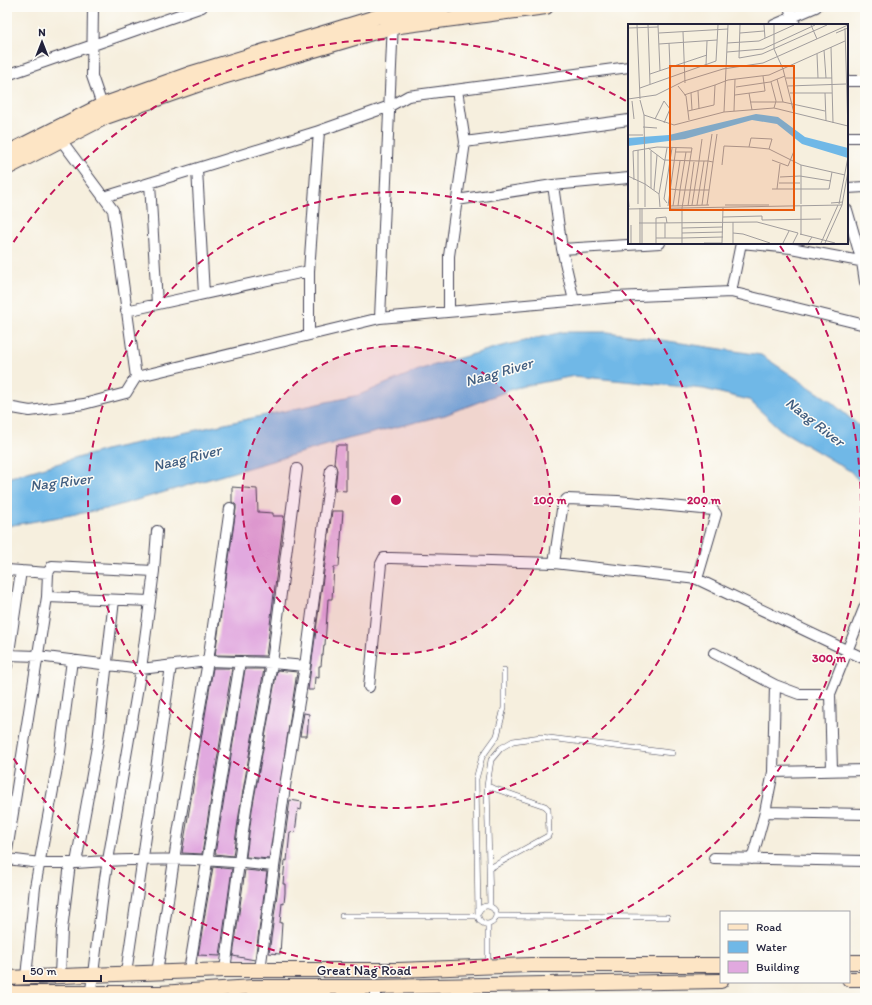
<svg xmlns="http://www.w3.org/2000/svg" width="872" height="1005" font-family="Itim,sans-serif">
  <rect width="100%" height="100%" fill="#fdfcf7"/>
  <filter id="ink" filterUnits="userSpaceOnUse"><feTurbulence type="fractalNoise" baseFrequency=".025" numOctaves="2"/><feDisplacementMap in="SourceGraphic" scale="8" xChannelSelector="R" yChannelSelector="G"/><feConvolveMatrix kernelMatrix="1 2 1 2 8 2 1 2 1" color-interpolation-filters="sRGB"/></filter>
  <filter id="wash" filterUnits="userSpaceOnUse"><feTurbulence type="fractalNoise" baseFrequency=".012" numOctaves="4" result="noise"/><feDisplacementMap in="SourceGraphic" scale="16" xChannelSelector="R" yChannelSelector="G"/><feGaussianBlur stdDeviation="0.9" result="paint"/><feColorMatrix in="noise" values="0 0 0 0 0 0 0 0 0 0 0 0 0 0 0 0 0 1.4 0 .05"/><feComposite in="paint" operator="in"/></filter>
  <g filter="url(#wash)">
    <rect width="100%" height="100%" fill="#f6efde"/>
    <path fill="#70b8e7" stroke="#496d91" d="M 563,332 L 608,332 L 761,355 L 829,400 L 865,431 L 865,487 L 850,471 L 781,430 L 749,400 L 704,389 L 574,376 L 515,388 L 445,415 L 348,439 L 106,509 L 7,526 L 7,478 L 109,449 L 359,395 L 421,369 L 498,347 Z"/>
    <g id="blocks">
      <path fill="#e1a9df" d="M 336,445 L 346,445 L 346,491 L 335,490 L 337,470 L 334,463 Z
        M 232,487 L 257,489 L 258,512 L 273,513 L 273,516 L 284,516 L 266,656 L 215,655 L 236,509 L 236,505 L 232,502 Z
        M 332,511 L 343,511 L 339,567 L 334,567 L 332,599 L 328,599 L 325,645 L 324,645 L 323,655 L 322,655 L 321,666 L 319,666 L 319,678 L 315,677 L 314,690 L 308,690 Z
        M 213,668 L 232,668 L 202,854 L 182,853 Z
        M 245,669 L 264,669 L 240,808 L 233,856 L 215,854 Z
        M 277,670 L 297,672 L 269,859 L 246,857 L 252,810 Z
        M 304,713 L 309,714 L 307,736 L 300,736 Z
        M 290,800 L 302,802 L 301,810 L 298,809 L 295,833 L 290,832 L 287,861 L 285,860 L 283,884 L 285,884 L 285,893 L 284,904 L 282,903 L 280,923 L 282,923 L 280,954 L 269,953 Z
        M 213,867 L 232,869 L 220,956 L 198,955 Z
        M 245,870 L 267,872 L 255,960 L 233,956 Z"/>
    </g>
  </g>
  <g filter="url(#ink)">
    <use href="#blocks" fill-opacity="0" stroke="#424153" stroke-width="1"/>
    <g fill="none" stroke-linecap="round" stroke-linejoin="round">
      <g stroke="#424153" stroke-width="6">
        <path id="service" d="M 487,786 L 545,806 L 548,809 L 549,833 L 548,836 L 490,868
          M478 915a9 9 0 1 1 18 0a9 9 0 1 1-18 0Z
          M 490,906 L 487,786 L 491,760 L 501,748 L 513,741 L 541,737 L 672,753
          M 342,916 L 478,916 L 476,779 L 482,757 L 497,736 L 504,708 L 504,670
          M 496,916 L 667,917
          M 488,924 L 488,965"/>
      </g>
      <g stroke="#424153" stroke-width="12">
        <path id="minor" d="M 93,7 L 92,76 L 104,111
          M 789,7 L 795,25
          M 393,21 L 380,318 L 615,297 L 731,292 L 865,325
          M 774,25 L 816,7
          M 7,75 L 202,7
          M 847,81 L 865,81
          M 847,137 L 865,137
          M 61,140 L 113,210 L 136,377
          M 465,142 L 629,120
          M 197,169 L 204,294
          M 150,183 L 157,304
          M 553,185 L 562,249 L 574,301
          M 847,188 L 865,187
          M 104,197 L 319,131
          M 457,200 L 553,185 L 629,178
          M 847,210 L 862,262 L 865,282
          M 741,243 L 791,248 L 865,262
          M 562,249 L 660,243
          M 309,271 L 309,335
          M 731,292 L 741,243
          M 126,311 L 309,271 L 319,131 L 390,106 L 408,96 L 629,67
          M 449,312 L 449,256 L 465,142 L 457,90
          M 7,407 L 30,411 L 84,404 L 126,393 L 136,377 L 380,318
          M 554,563 L 563,503 L 567,499 L 618,501 L 713,510 L 716,514 L 697,579
          M 7,570 L 48,573 L 52,566 L 154,571 L 141,669 L 105,878 L 90,998
          M 154,571 L 157,531
          M 47,597 L 150,601
          M 714,653 L 775,685 L 799,694 L 830,694 L 865,606
          M 7,655 L 38,656 L 141,669 L 208,661 L 230,508
          M 7,666 L 21,571
          M 305,666 L 331,469
          M 369,687 L 381,564 L 384,558 L 391,558 L 554,563 L 697,579 L 865,659
          M 830,694 L 832,770
          M 773,772 L 865,770
          M 765,812 L 865,814
          M 7,851 L 47,597 L 48,573
          M 714,858 L 865,861
          M 7,859 L 40,863 L 76,863 L 98,741 L 114,600
          M 752,859 L 765,812 L 773,772 L 775,685
          M 76,863 C 142,858 208,858 273,866
          M 260,970 L 285,786 L 305,666 L 272,663 L 297,469
          M 189,971 L 240,662
          M 126,973 L 171,666
          M 157,973 L 179,827 L 208,661 L 272,663 L 246,809 L 225,970
          M 60,975 L 62,930 L 70,863
          M 26,977 L 35,887 L 60,752 L 72,660
          M 376,998 L 376,987"/>
      </g>
      <g stroke="#424153" stroke-width="16">
        <path id="secondary" d="M 7,153 L 102,105 L 189,74 L 376,17 L 393,13 L 444,7
          M 7,168 L 106,117 L 206,82 L 392,27 L 546,7
          M 849,962 L 865,962
          M 7,978 L 225,970 L 398,970 L 531,965 L 721,965
          M 849,979 L 865,979
          M 7,993 L 160,993 L 253,987 L 376,987 L 721,981"/>
      </g>
      <use href="#service" stroke="#fff" stroke-width="5"/>
      <use href="#minor" stroke="#fff" stroke-width="10"/>
      <use href="#secondary" stroke="#fde5c5" stroke-width="14"/>
    </g>
  </g>
  <circle cx="396" cy="500" r="154" fill="#c2185b" fill-opacity=".12"/>
  <g fill="none" stroke="#c2185b" stroke-width="2" stroke-dasharray="7 5">
    <circle cx="396" cy="500" r="154"/>
    <circle cx="396" cy="500" r="308"/>
    <path d="M7 252A461 461 0 0 1 626 101M780 246A461 461 0 1 1 7 748"/>
  </g>
  <g text-anchor="middle" dominant-baseline="central" stroke-width="3" stroke-linejoin="round" paint-order="stroke">
    <g font-size="14" fill="#22223b" stroke="#fdfcf7">
      <text x="364" y="970">Great Nag Road</text>
    </g>
    <g font-size="15" font-style="italic" fill="#415e80" stroke="#fdfcf7">
      <text transform="translate(499 372) rotate(-16)">Naag River</text>
      <text transform="translate(815 422) rotate(38)">Naag River</text>
      <text transform="translate(187 458) rotate(-14)">Naag River</text>
      <text transform="translate(61 482) rotate(-7)">Nag River</text>
    </g>
  </g>
  <g transform="translate(628 24)">
    <rect width="220" height="220" fill="#f6efde"/>
    <path d="M 128,90 L 150,93 L 177,113 L 220,124 L 220,134 L 174,120 L 149,100 L 124,96 L 57,115 L 0,122 L 0,114 L 41,111 Z" fill="#70b8e7"/>
    <path fill="none" stroke="#a19d9d" stroke-width="1" d="M 9,1 L 12,75M 20,1 L 22,60M 30,1 L 32,47M 100,1 L 96,88 L 146,84 L 220,102M 112,1 L 111,34 L 134,30 L 199,1M 136,1 L 137,14M 146,1 L 146,25 L 155,45 L 166,89M 183,1 L 189,15M 0,4 L 30,3M 217,4 L 220,109M 55,8 L 57,59M 31,9 L 100,5M 112,9 L 136,7M 208,9 L 220,4M 41,19 L 42,43M 99,19 L 131,17 L 166,1M 31,20 L 89,16M 203,23 L 205,99M 196,26 L 198,54M 99,28 L 135,25 L 187,1M 189,30 L 190,54M 78,41 L 79,17M 22,50 L 79,31M 158,54 L 204,54M 149,55 L 155,78M 143,58 L 148,77 L 146,84M 50,62 L 58,72 L 61,96M 160,62 L 218,60M 108,63 L 142,58 L 157,52M 12,64 L 88,37 L 90,1M 70,67 L 71,85M 63,69 L 64,86M 121,69 L 124,86M 162,69 L 204,69M 197,69 L 198,97M 56,71 L 87,61M 107,71 L 137,67 L 135,52M 0,75 L 28,71 L 56,57 L 95,45 L 135,39 L 220,1M 4,77 L 6,95M 122,78 L 155,78 L 197,87M 60,87 L 86,81 L 87,61 L 100,56 L 141,51 L 217,17M 106,87 L 107,55M 16,91 L 46,101 L 96,88M 27,95 L 36,77 L 42,85 L 36,99M 15,103 L 29,104M 0,111 L 15,111M 121,123 L 123,114 L 144,115 L 141,125M 20,124 L 36,136 L 71,137 L 74,115M 10,126 L 10,180M 48,128 L 63,128M 144,136 L 160,142 L 166,127M 85,138 L 89,110M 94,141 L 96,122 L 121,123 L 141,125 L 173,141 L 217,151M 173,141 L 173,180M 0,152 L 17,160 L 16,91 L 12,76M 172,152 L 203,157M 152,153 L 172,152M 6,156 L 5,127 L 29,123 L 64,124 L 54,184 L 54,214 L 28,214M 151,159 L 172,159M 23,164 L 23,127M 42,165 L 52,166 L 58,128M 144,165 L 201,165 L 204,148M 149,165 L 152,140M 26,166 L 29,131M 52,166 L 81,166M 0,169 L 1,183M 31,170 L 39,124M 39,179 L 36,175 L 44,124M 203,179 L 215,178M 211,180 L 220,133M 64,181 L 71,137 L 80,137 L 74,181M 69,181 L 76,137M 79,181 L 85,138 L 80,137 L 84,110M 97,181 L 141,181M 40,182 L 48,124M 43,182 L 81,181M 45,182 L 52,137M 50,182 L 52,166M 60,182 L 66,138M 173,182 L 173,211M 17,183 L 17,160 L 31,170 L 32,183M 12,184 L 12,219M 0,185 L 214,181 L 220,147M 95,193 L 134,192 L 134,196 L 193,195M 11,199 L 28,199 L 28,194 L 38,193 L 39,199M 3,201 L 3,219M 54,204 L 95,203M 54,209 L 95,208M 105,209 L 115,210 L 142,219M 172,210 L 184,213 L 180,219M 184,213 L 207,219M 37,214 L 37,199M 14,219 L 14,184M 28,219 L 28,199 L 129,198 L 170,209 L 165,219M 54,219 L 54,214 L 95,213M 76,219 L 94,219M 94,219 L 95,184M 105,219 L 105,198M 155,219 L 161,207M 193,219 L 210,181M 197,219 L 214,181"/>
    <path fill="#e8590c" fill-opacity="0.15" stroke="#e8590c" stroke-width="2" d="M 42,42 L 166,42 L 166,186 L 42,186 Z"/>
    <rect width="220" height="220" fill="none" stroke="#22223b" stroke-width="2"/>
  </g>
  <circle cx="396" cy="500" r="6" fill="#c2185b" stroke="#fdfcf7" stroke-width="2"/>
  <g font-size="12" text-anchor="middle" font-weight="bold" fill="#c2185b" stroke="#fdfcf7" stroke-width="3" stroke-linejoin="round" paint-order="stroke">
    <text x="550" y="504">100 m</text>
    <text x="704" y="504">200 m</text>
    <text x="829" y="662">300 m</text>
  </g>
  <rect width="872" height="1005" fill="none" stroke="#fdfcf7" stroke-width="24"/>
  <rect x="720" y="911" width="130" height="72" fill="#fdfcf7" stroke="#a5a5ac"/>
  <rect x="728" y="924" width="20" height="6" fill="#fde5c5" stroke="#a5a5ac"/>
  <text x="756" y="931" font-size="12" fill="#22223b">Road</text>
  <rect x="728" y="941" width="20" height="12" fill="#70b8e7" stroke="#a5a5ac"/>
  <text x="756" y="951" font-size="12" fill="#22223b">Water</text>
  <rect x="728" y="961" width="20" height="12" fill="#e1a9df" stroke="#a5a5ac"/>
  <text x="756" y="971" font-size="12" fill="#22223b">Building</text>
  <g transform="translate(42 42)" stroke="#fdfcf7" stroke-width="3" paint-order="stroke">
  <path d="M0-3L7 15L0 10L-7 15Z" fill="#22223b"/>
  <text y="-6" font-size="11" font-weight="bold" text-anchor="middle" fill="#22223b">N</text>
  </g>
  <path d="M24 975v6h77v-6" fill="none" stroke="#22223b" stroke-width="2"/>
  <text x="30" y="975" font-size="12" fill="#22223b" stroke="#fdfcf7" stroke-width="3" paint-order="stroke">50 m</text>
</svg>
